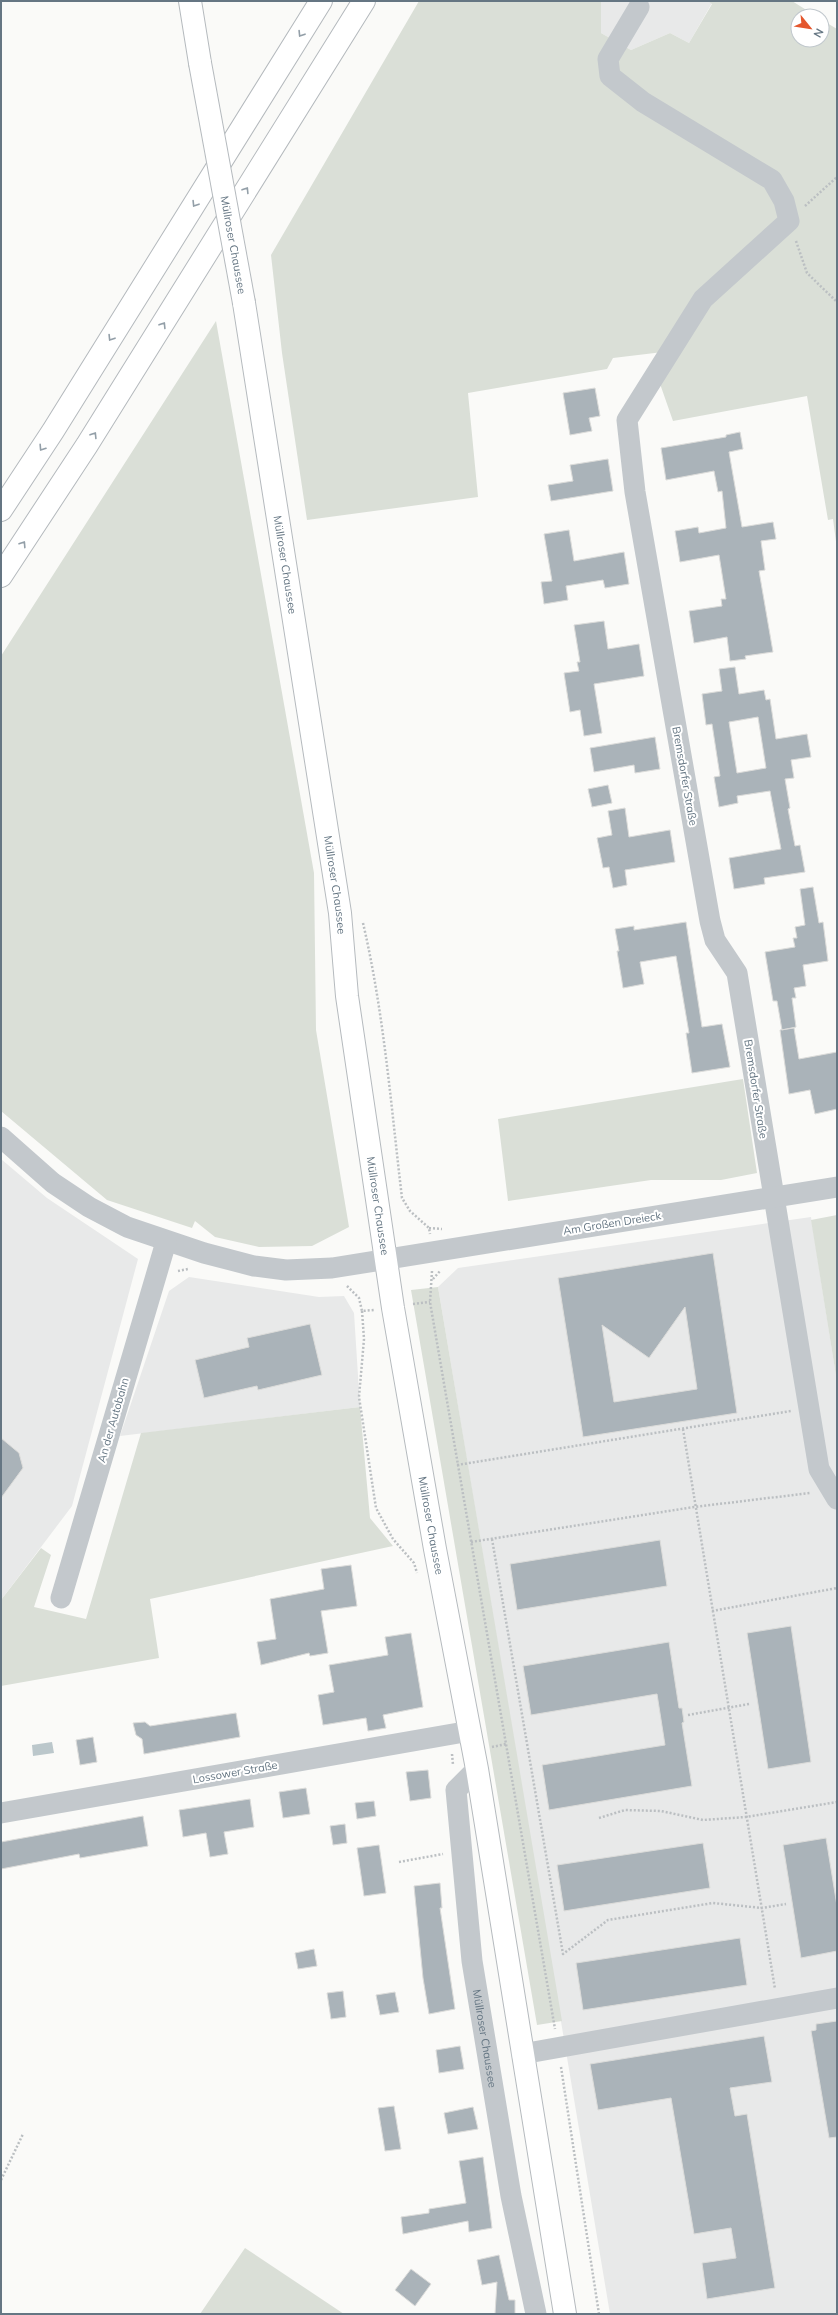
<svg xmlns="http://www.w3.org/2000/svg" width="838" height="2315" font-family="Mulish,sans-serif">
  <rect width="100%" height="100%" fill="#fafaf8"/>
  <path fill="#e8e9e9" d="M 601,1 L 708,1 L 712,3 L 689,43 L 670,33 L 631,50 L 601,33 Z
    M 1,1159 L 47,1198 L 138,1259 L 72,1506 L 1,1600 Z
    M 811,1217 L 837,1382 L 837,2314 L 610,2314 L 438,1287 L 458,1268 Z
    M 189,1277 L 319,1297 L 344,1296 L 354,1313 L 360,1407 L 120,1436 L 169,1291 Z"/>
  <path fill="#dadfd7" d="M 419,1 L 601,1 L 601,33 L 631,50 L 670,33 L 689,43 L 712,4 L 708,1 L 792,1 L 816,16 L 798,16 L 798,40 L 822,40 L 822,20 L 837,29 L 837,549 L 833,519 L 828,520 L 807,396 L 673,421 L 659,381 L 663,352 L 613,358 L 607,369 L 468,393 L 478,497 L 307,520 L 282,353 L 271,255 Z
    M 216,321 L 314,873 L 316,1030 L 349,1227 L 312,1246 L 259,1247 L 215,1237 L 195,1221 L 192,1228 L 107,1200 L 1,1111 L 1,656 Z
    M 743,1079 L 757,1173 L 721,1180 L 651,1180 L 508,1201 L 498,1119 Z
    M 837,1215 L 837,1382 L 811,1220 Z
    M 438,1287 L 562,2021 L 537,2025 L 411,1290 Z
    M 360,1407 L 370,1518 L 393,1546 L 150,1599 L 159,1658 L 1,1686 L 1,1600 L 41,1548 L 51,1555 L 34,1607 L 86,1619 L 141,1433 Z
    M 245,2248 L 344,2314 L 200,2314 Z"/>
  <path fill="#bbc7cb" d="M 52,1742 L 54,1753 L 33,1756 L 32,1745 Z"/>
  <path fill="#aab3b9" stroke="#dcdcda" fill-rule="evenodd" d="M 595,388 L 600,416 L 589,418 L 592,431 L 570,435 L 563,393 Z
    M 740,432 L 743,449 L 729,452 L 742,527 L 773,522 L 776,539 L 761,541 L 765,570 L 759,571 L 773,652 L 745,656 L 746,659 L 730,661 L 727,637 L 694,643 L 689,611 L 722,606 L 721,599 L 726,599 L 719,555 L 680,562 L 675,531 L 698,527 L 699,533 L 726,528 L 722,491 L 718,492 L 714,471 L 666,480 L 661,448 L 726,437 L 726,435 Z
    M 608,459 L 613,491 L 551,501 L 548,485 L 573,481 L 570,465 Z
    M 569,530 L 574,561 L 624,552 L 629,584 L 605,588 L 603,580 L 566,586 L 568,600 L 544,604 L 541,582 L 552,581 L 544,534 Z
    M 604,621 L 608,649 L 639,644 L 644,676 L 594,684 L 602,733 L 584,736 L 580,710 L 570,712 L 564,673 L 579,671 L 577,662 L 580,662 L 574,625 Z
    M 735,667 L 739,694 L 764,690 L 766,700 L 770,699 L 776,739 L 807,734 L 811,757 L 791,760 L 794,778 L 785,779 L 790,808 L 788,809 L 795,846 L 800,845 L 805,872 L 764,878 L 765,884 L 734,889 L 729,858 L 781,849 L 770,791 L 737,796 L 738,803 L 719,807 L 714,777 L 720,776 L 712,724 L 706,725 L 702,694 L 722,691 L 719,669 ZM 758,717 L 766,768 L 737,773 L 729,722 Z
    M 655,737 L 660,769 L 635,773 L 634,765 L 594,772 L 590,748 Z
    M 608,785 L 612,803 L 592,807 L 588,789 Z
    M 625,808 L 629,837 L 670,830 L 675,862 L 625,870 L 627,885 L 613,888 L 609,867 L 603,868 L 597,838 L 612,835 L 608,811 Z
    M 813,887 L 819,923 L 823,922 L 828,961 L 803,965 L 806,986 L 794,988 L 796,998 L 792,998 L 796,1027 L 782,1030 L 777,1001 L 773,1001 L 765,952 L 795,947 L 793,938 L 797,938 L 795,927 L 805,925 L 800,889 Z
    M 686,922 L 702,1027 L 722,1024 L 730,1067 L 692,1073 L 686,1033 L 689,1033 L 676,956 L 640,962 L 644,984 L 623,988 L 617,951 L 619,951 L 615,929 L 634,926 L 634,930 Z
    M 794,1028 L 799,1059 L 837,1052 L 837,1109 L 815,1114 L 810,1090 L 789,1094 L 780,1030 Z
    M 713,1253 L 737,1413 L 583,1437 L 558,1278 ZM 685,1307 L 697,1389 L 614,1402 L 602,1325 L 649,1358 Z
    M 310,1324 L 322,1375 L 258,1390 L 257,1386 L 204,1398 L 195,1360 L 249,1347 L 247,1338 Z
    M 1,1438 L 19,1453 L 23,1468 L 1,1498 Z
    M 660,1540 L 667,1586 L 517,1610 L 510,1564 Z
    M 351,1565 L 357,1606 L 321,1611 L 328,1653 L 310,1656 L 309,1653 L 261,1665 L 257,1642 L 276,1639 L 270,1599 L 324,1589 L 321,1569 Z
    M 791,1626 L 811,1762 L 768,1769 L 747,1633 Z
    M 411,1633 L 423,1707 L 383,1715 L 386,1728 L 368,1731 L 366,1718 L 323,1725 L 318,1695 L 334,1692 L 329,1665 L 388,1655 L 385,1637 Z
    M 669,1642 L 679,1708 L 682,1708 L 684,1722 L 682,1723 L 692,1786 L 549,1810 L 542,1765 L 665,1745 L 657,1694 L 531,1715 L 523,1666 Z
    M 236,1713 L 240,1737 L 144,1754 L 142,1739 L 136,1735 L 133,1723 L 145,1722 L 150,1726 Z
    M 93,1737 L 97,1762 L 80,1765 L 76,1740 Z
    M 428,1770 L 431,1798 L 410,1801 L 406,1772 Z
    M 306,1788 L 310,1814 L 283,1818 L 279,1792 Z
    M 250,1799 L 254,1827 L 224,1832 L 228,1854 L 210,1857 L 206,1833 L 183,1837 L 179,1810 Z
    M 374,1801 L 376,1816 L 357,1819 L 355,1803 Z
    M 143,1816 L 148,1846 L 80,1858 L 79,1854 L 1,1869 L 1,1842 Z
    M 345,1824 L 347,1843 L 333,1845 L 330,1826 Z
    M 826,1838 L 837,1906 L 837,1951 L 801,1958 L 783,1845 Z
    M 703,1843 L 710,1888 L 564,1911 L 557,1865 Z
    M 379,1845 L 386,1893 L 364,1896 L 357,1848 Z
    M 440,1883 L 442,1908 L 440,1908 L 455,2009 L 429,2014 L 423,1978 L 414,1886 Z
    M 740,1938 L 747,1985 L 583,2010 L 576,1963 Z
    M 314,1949 L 317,1966 L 298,1969 L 295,1953 Z
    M 343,1991 L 346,2017 L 331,2019 L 327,1993 Z
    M 395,1992 L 399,2012 L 380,2015 L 376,1995 Z
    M 837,2021 L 837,2137 L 829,2138 L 811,2031 L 816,2030 L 816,2024 Z
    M 764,2036 L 772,2082 L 730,2088 L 735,2116 L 747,2114 L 775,2288 L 707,2299 L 702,2263 L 736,2258 L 731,2228 L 694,2234 L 671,2098 L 598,2110 L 590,2064 Z
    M 460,2046 L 464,2069 L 439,2073 L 436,2050 Z
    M 394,2106 L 401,2149 L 385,2151 L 378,2108 Z
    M 473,2107 L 478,2129 L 448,2134 L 444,2113 Z
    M 483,2157 L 492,2228 L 469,2232 L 468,2221 L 403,2234 L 401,2217 L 429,2213 L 429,2209 L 466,2203 L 459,2161 Z
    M 499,2255 L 509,2300 L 515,2300 L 515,2314 L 495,2314 L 497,2282 L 482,2285 L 477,2260 Z
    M 411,2269 L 431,2284 L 415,2306 L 395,2290 Z"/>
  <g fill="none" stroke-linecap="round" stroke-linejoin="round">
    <g stroke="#b5babe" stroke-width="24">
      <g id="major">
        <path d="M 190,1 L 200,63"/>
        <path id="s2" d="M 244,303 L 340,913 L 347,996 L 393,1308 L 435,1549 L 477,1769 L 565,2314"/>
      </g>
    </g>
    <g stroke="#b4b9bd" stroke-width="24">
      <path id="highway" d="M 1,510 L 53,431 L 321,1
        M 1,576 L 87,445 L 364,1"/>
    </g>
    <path stroke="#bbbfc2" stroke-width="2.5" stroke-dasharray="2 2" stroke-linecap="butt" d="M 805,206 L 837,177
      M 796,241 L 807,273 L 837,302
      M 363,923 C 384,1013 391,1106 402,1198 L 410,1211 L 429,1228 L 430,1234
      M 429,1228 L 442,1229
      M 178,1271 L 188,1269
      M 432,1271 L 430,1302 L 555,2029
      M 433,1279 L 440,1271
      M 347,1286 L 359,1298 L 362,1311 L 374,1310
      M 413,1304 L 430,1302
      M 362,1311 L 364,1339 L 359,1397 L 376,1508 L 393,1539 L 414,1563 L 417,1573
      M 683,1429 L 775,1989
      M 457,1465 L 791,1411
      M 492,1539 L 563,1954 L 608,1920 L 713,1903 L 762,1908 L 786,1904
      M 471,1542 L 694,1507 L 810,1493
      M 712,1611 L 837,1588
      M 688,1715 L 749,1704
      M 492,1747 L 506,1744
      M 452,1754 L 453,1765
      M 599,1818 L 625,1810 L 661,1811 L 703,1820 L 746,1817 L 837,1802
      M 399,1862 L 443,1854
      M 561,2067 L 599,2314
      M 1,2180 L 23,2134"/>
    <g stroke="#c3c8cc" stroke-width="21">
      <path d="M 639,7 L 608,59 L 610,76 L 643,102 L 772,180 L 784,201 L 789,221 L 703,299 L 627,420 L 635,492 L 710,921 L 715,940 L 737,973 L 819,1469 L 837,1499"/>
      <path d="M 1,1137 L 53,1183 L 89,1207 L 127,1227 L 204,1253 L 254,1266 L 286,1270 L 332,1268 L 837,1187"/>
      <path d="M 61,1598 L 166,1242"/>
      <path id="s1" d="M 477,1769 L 456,1790 L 472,1961 L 511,2196 L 536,2314"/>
      <path d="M 1,1813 L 470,1731"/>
      <path d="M 522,2054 L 837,1998"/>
    </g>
    <use href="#major" stroke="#fff" stroke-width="22"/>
    <use href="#highway" stroke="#fff" stroke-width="22"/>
    <path stroke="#a2aab0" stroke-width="1" d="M 836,1 L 837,2"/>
    <g stroke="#b5babe" stroke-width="24" stroke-linecap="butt">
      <g id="major-bridge">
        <path id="s3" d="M 200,63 L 244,303"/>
      </g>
    </g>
    <use href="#major-bridge" stroke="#fff" stroke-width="22"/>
  </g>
  <defs><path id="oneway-chevron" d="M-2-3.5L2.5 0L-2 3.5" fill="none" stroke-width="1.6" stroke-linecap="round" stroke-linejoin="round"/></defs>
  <g stroke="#939fa8">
    <use href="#oneway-chevron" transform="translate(301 34) rotate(122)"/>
    <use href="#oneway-chevron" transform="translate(246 190) rotate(-58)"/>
    <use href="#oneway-chevron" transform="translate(195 204) rotate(122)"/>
    <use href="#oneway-chevron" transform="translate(163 325) rotate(-58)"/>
    <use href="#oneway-chevron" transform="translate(111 338) rotate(122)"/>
    <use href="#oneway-chevron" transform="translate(94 435) rotate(-58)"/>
    <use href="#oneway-chevron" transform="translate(42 448) rotate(123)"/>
    <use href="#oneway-chevron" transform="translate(23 544) rotate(-57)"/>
  </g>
  <g text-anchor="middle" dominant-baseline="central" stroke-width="4" stroke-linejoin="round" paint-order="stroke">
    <g font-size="11" fill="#657683" stroke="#fff">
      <text stroke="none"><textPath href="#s3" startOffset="185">Müllroser Chaussee</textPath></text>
      <text stroke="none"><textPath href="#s2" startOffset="265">Müllroser Chaussee</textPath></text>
      <text transform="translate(685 776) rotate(80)">Bremsdorfer Straße</text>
      <text stroke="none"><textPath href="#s2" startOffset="589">Müllroser Chaussee</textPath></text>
      <text transform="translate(756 1089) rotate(81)">Bremsdorfer Straße</text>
      <text stroke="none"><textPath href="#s2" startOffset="913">Müllroser Chaussee</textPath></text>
      <text transform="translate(612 1223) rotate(-9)">Am Großen Dreieck</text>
      <text transform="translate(113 1420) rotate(-74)">An der Autobahn</text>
      <text stroke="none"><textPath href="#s2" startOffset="1237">Müllroser Chaussee</textPath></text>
      <text transform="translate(235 1772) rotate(-10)">Lossower Straße</text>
      <text stroke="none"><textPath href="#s1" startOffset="280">Müllroser Chaussee</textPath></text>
    </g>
  </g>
  <rect width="838" height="2315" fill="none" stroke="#657683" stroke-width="4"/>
  <g transform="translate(810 28) rotate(120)"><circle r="19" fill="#ffffff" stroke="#c1c8cd"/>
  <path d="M0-3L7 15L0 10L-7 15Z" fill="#e4572e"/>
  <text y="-6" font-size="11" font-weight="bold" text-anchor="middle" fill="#657683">N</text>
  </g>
</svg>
